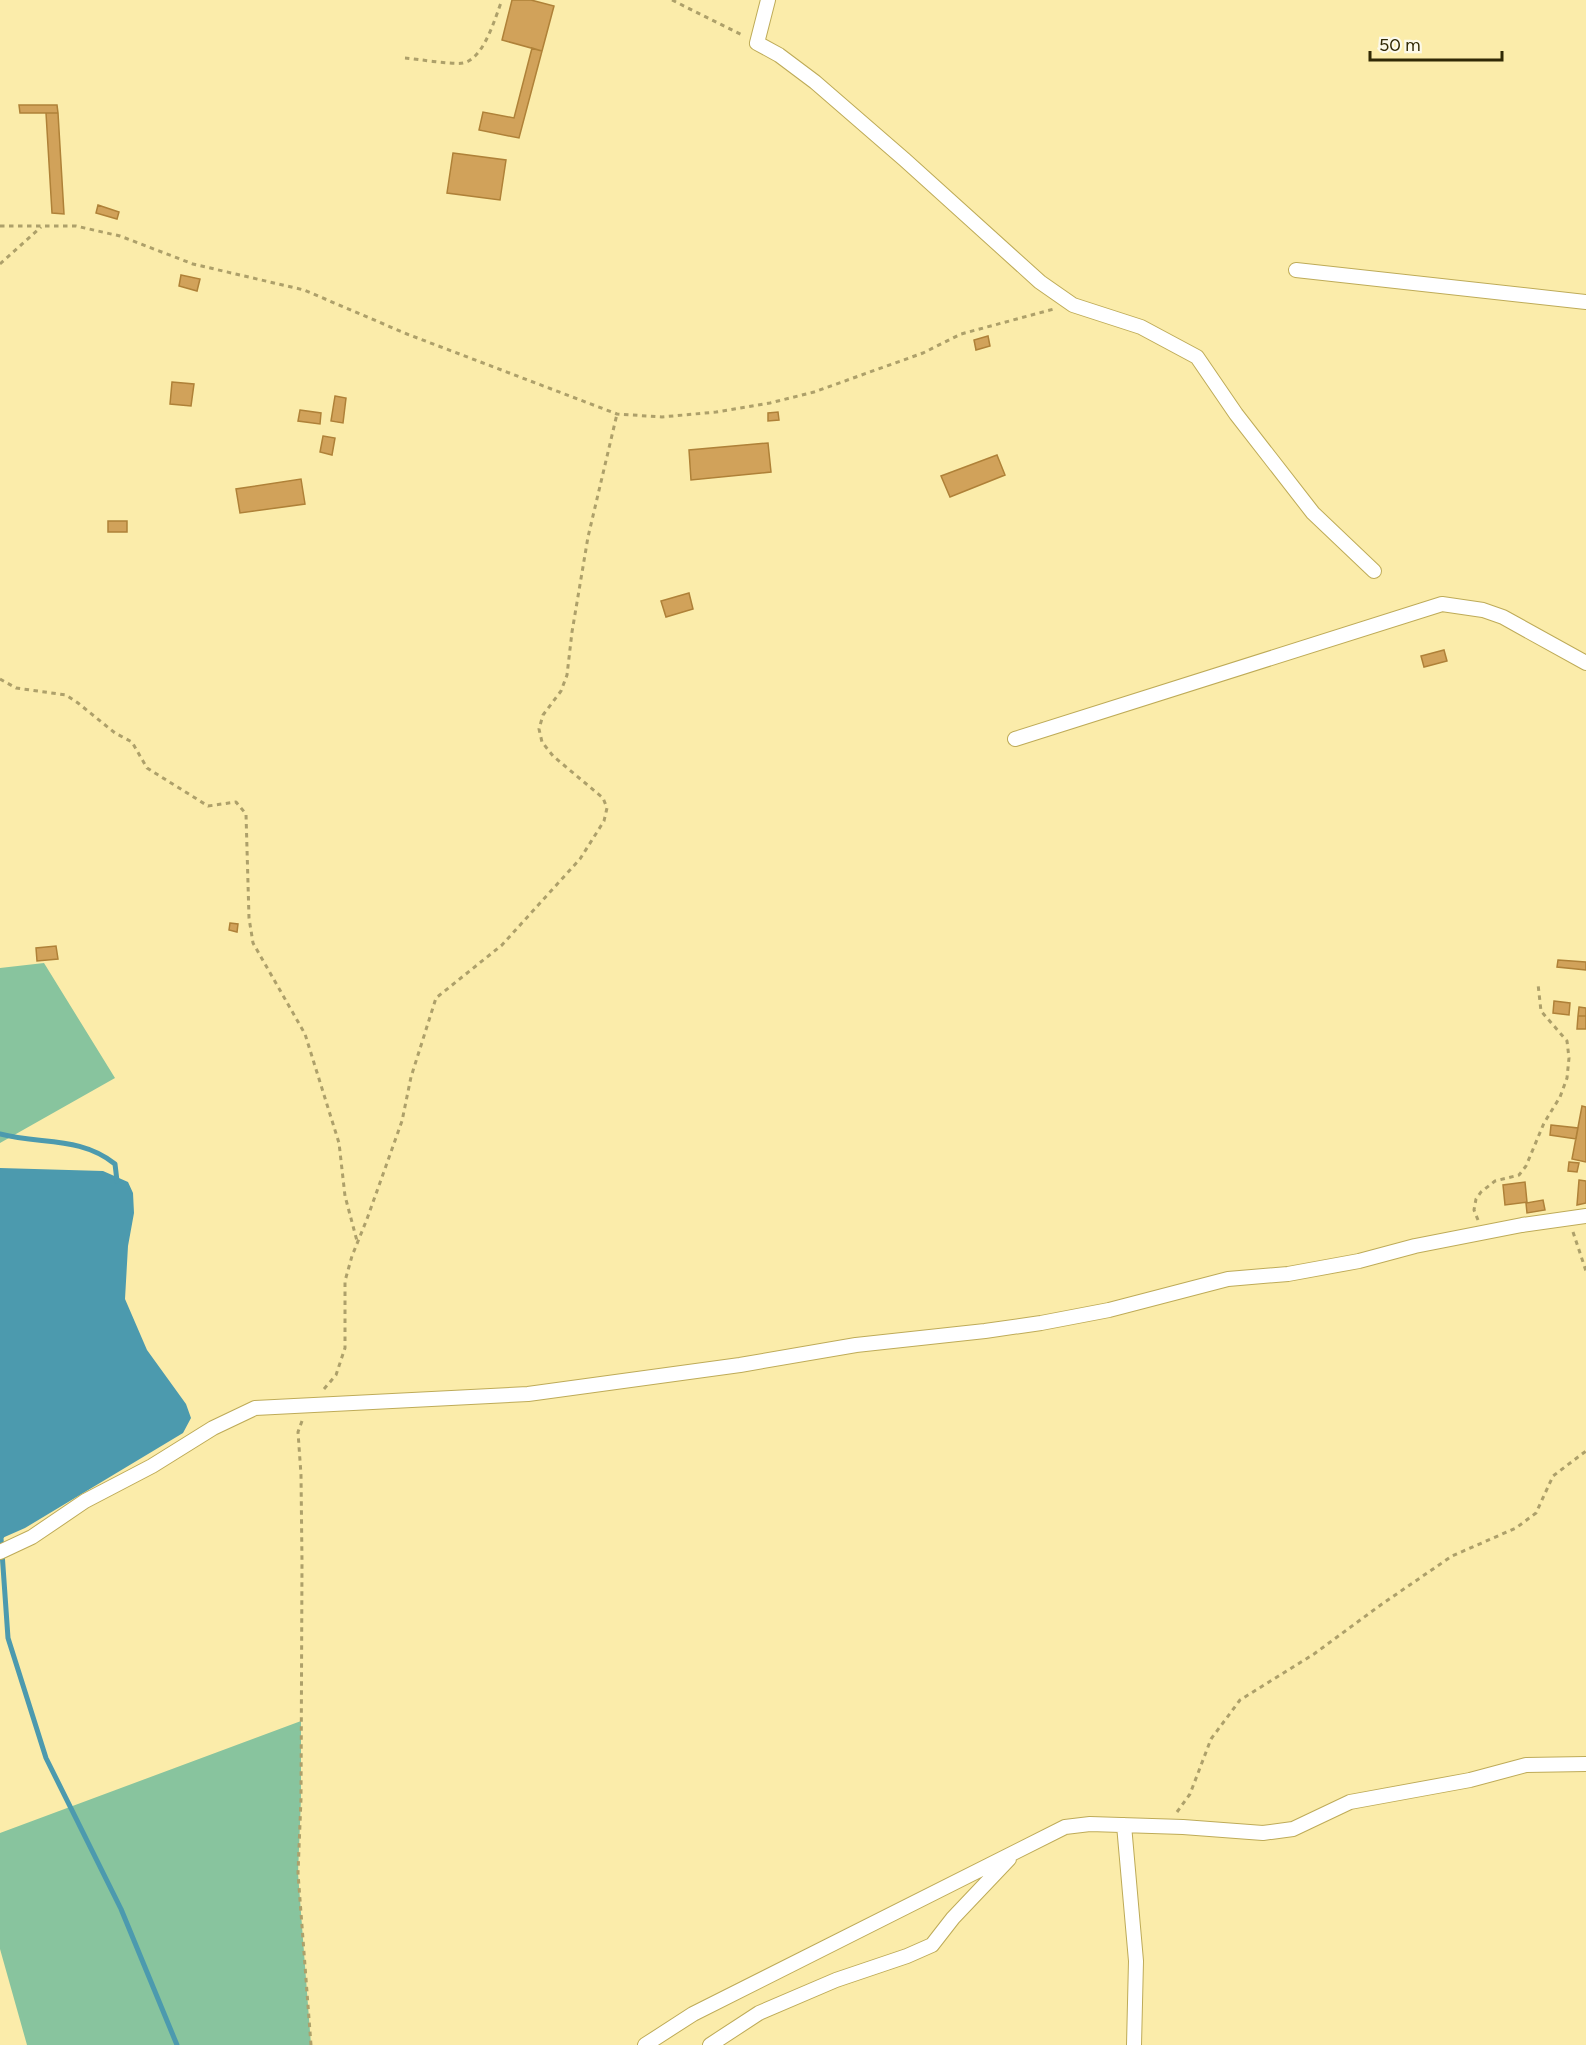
<svg xmlns="http://www.w3.org/2000/svg" width="1586" height="2045" font-family="Figtree,sans-serif">
  <rect width="100%" height="100%" fill="#fbecaa"/>
  <path fill="#88c49e" d="M 44,963 L 115,1078 L 0,1143 L 0,968 Z
    M 301,1721 L 301,1799 L 298,1873 L 311,2045 L 27,2045 L 0,1949 L 0,1833 Z"/>
  <path fill="#4c9aae" d="M 0,1168 L 103,1171 L 128,1182 L 133,1193 L 134,1213 L 128,1246 L 125,1299 L 147,1350 L 186,1404 L 191,1418 L 183,1433 L 25,1528 L 0,1539 Z"/>
  <g fill="none" stroke-linecap="round" stroke-linejoin="round">
    <path stroke="#4c9aae" stroke-width="5" d="M 0,1134 C 41,1145 80,1136 115,1164 L 117,1181
      M 3,1534 L 1,1538 L 8,1638 L 46,1758 L 121,1909 L 177,2045"/>
  </g>
  <path fill="#d1a25a" stroke="#af8138" stroke-width="1.5" d="M 512,0 L 531,0 L 554,6 L 542,51 L 502,40 Z
    M 532,48 L 542,51 L 519,138 L 479,130 L 483,112 L 514,118 Z
    M 19,105 L 57,105 L 58,113 L 20,113 Z
    M 46,113 L 58,113 L 64,214 L 52,213 Z
    M 453,153 L 506,160 L 500,200 L 447,193 Z
    M 98,205 L 119,212 L 117,219 L 96,213 Z
    M 181,275 L 200,279 L 197,291 L 179,286 Z
    M 988,336 L 990,346 L 976,350 L 974,340 Z
    M 172,382 L 194,384 L 191,406 L 170,404 Z
    M 335,396 L 346,398 L 343,423 L 331,421 Z
    M 300,410 L 321,413 L 320,424 L 298,421 Z
    M 778,412 L 779,420 L 768,421 L 768,413 Z
    M 323,436 L 335,438 L 332,455 L 320,452 Z
    M 768,443 L 771,472 L 691,480 L 689,450 Z
    M 997,455 L 1005,475 L 950,497 L 941,476 Z
    M 301,479 L 305,504 L 240,513 L 236,489 Z
    M 108,521 L 127,521 L 127,532 L 108,532 Z
    M 689,593 L 693,609 L 666,617 L 661,601 Z
    M 1444,650 L 1447,661 L 1424,667 L 1421,656 Z
    M 230,923 L 238,924 L 237,932 L 229,930 Z
    M 56,946 L 58,959 L 37,961 L 36,948 Z
    M 1558,960 L 1586,962 L 1586,970 L 1557,967 Z
    M 1554,1001 L 1570,1003 L 1569,1015 L 1553,1013 Z
    M 1579,1007 L 1586,1008 L 1586,1016 L 1578,1016 Z
    M 1578,1016 L 1586,1016 L 1586,1029 L 1577,1029 Z
    M 1582,1106 L 1586,1107 L 1586,1162 L 1572,1159 Z
    M 1551,1125 L 1578,1128 L 1576,1139 L 1550,1135 Z
    M 1569,1162 L 1579,1163 L 1577,1172 L 1568,1171 Z
    M 1579,1180 L 1586,1181 L 1586,1203 L 1577,1205 Z
    M 1525,1182 L 1527,1202 L 1505,1205 L 1503,1185 Z
    M 1543,1200 L 1545,1210 L 1527,1213 L 1526,1203 Z"/>
  <g fill="none" stroke-linecap="round" stroke-linejoin="round">
    <g stroke="#beab58" stroke-width="16">
      <path id="street" d="M 768,0 L 757,43 L 779,55 L 815,82 L 905,160 L 1040,282 L 1073,305 L 1141,327 L 1197,357 L 1236,414 L 1313,513 L 1374,571
        M 1296,270 L 1586,302
        M 1015,739 L 1442,604 L 1483,610 L 1503,617 L 1586,663
        M 0,1552 L 32,1537 L 85,1501 L 152,1466 L 213,1428 L 255,1408 L 528,1394 L 740,1365 L 856,1345 L 985,1331 L 1041,1323 L 1109,1310 L 1228,1279 L 1288,1274 L 1359,1261 L 1415,1246 L 1522,1225 L 1586,1216
        M 1124,1825 L 1136,1961 L 1134,2045
        M 645,2045 L 693,2014 L 1065,1827 L 1090,1824 L 1183,1827 L 1263,1833 L 1293,1829 L 1350,1802 L 1470,1780 L 1526,1765 L 1586,1764
        M 710,2045 L 759,2013 L 836,1980 L 907,1956 L 932,1945 L 953,1918 L 1009,1859"/>
    </g>
    <path stroke="#ada06a" stroke-width="3" stroke-dasharray="4.5 4.5" stroke-linecap="butt" d="M 672,0 L 742,35
      M 405,58 C 418,59 452,65 463,63 C 484,59 495,18 502,0
      M 0,226 L 76,226 L 120,236 L 193,264 L 304,290 L 407,334 L 617,414 L 662,417 L 716,412 L 770,403 L 814,392 L 923,353 L 961,334 L 1054,309
      M 0,264 L 41,227
      M 0,679 L 16,688 L 66,695 L 78,703 L 115,733 L 132,742 L 147,768 L 208,806 L 236,802 L 246,814 L 249,918 L 253,943 L 305,1034 L 339,1143 L 345,1196 L 357,1241
      M 1478,1220 L 1474,1210 L 1476,1199 L 1481,1192 L 1495,1181 L 1519,1175 L 1526,1166 L 1544,1123 L 1560,1097 L 1567,1078 L 1569,1058 L 1567,1041 L 1541,1011 L 1538,984
      M 1573,1232 L 1586,1271
      M 324,1389 L 336,1375 L 345,1348 L 345,1281 L 352,1256 L 367,1219 L 402,1121 L 411,1077 L 436,998 L 502,945 L 580,859 L 604,821 L 607,808 L 603,798 L 553,756 L 542,742 L 539,729 L 543,715 L 561,691 L 567,675 L 572,632 L 588,537 L 617,414
      M 302,1421 L 298,1432 L 301,1475 L 302,1562 L 301,1799 L 298,1873 L 311,2045
      M 1177,1812 L 1190,1794 L 1211,1739 L 1240,1700 L 1314,1654 L 1382,1604 L 1452,1556 L 1516,1528 L 1536,1513 L 1553,1476 L 1586,1451"/>
    <use href="#street" stroke="#fff" stroke-width="14"/>
  </g>
  <path d="M1370 51v9h132v-9" fill="none" stroke="#312905" stroke-width="3"/>
  <text x="1379" y="51" font-size="18" fill="#312905" stroke="#fcf9e9" stroke-width="4.5" paint-order="stroke">50 m</text>
</svg>
